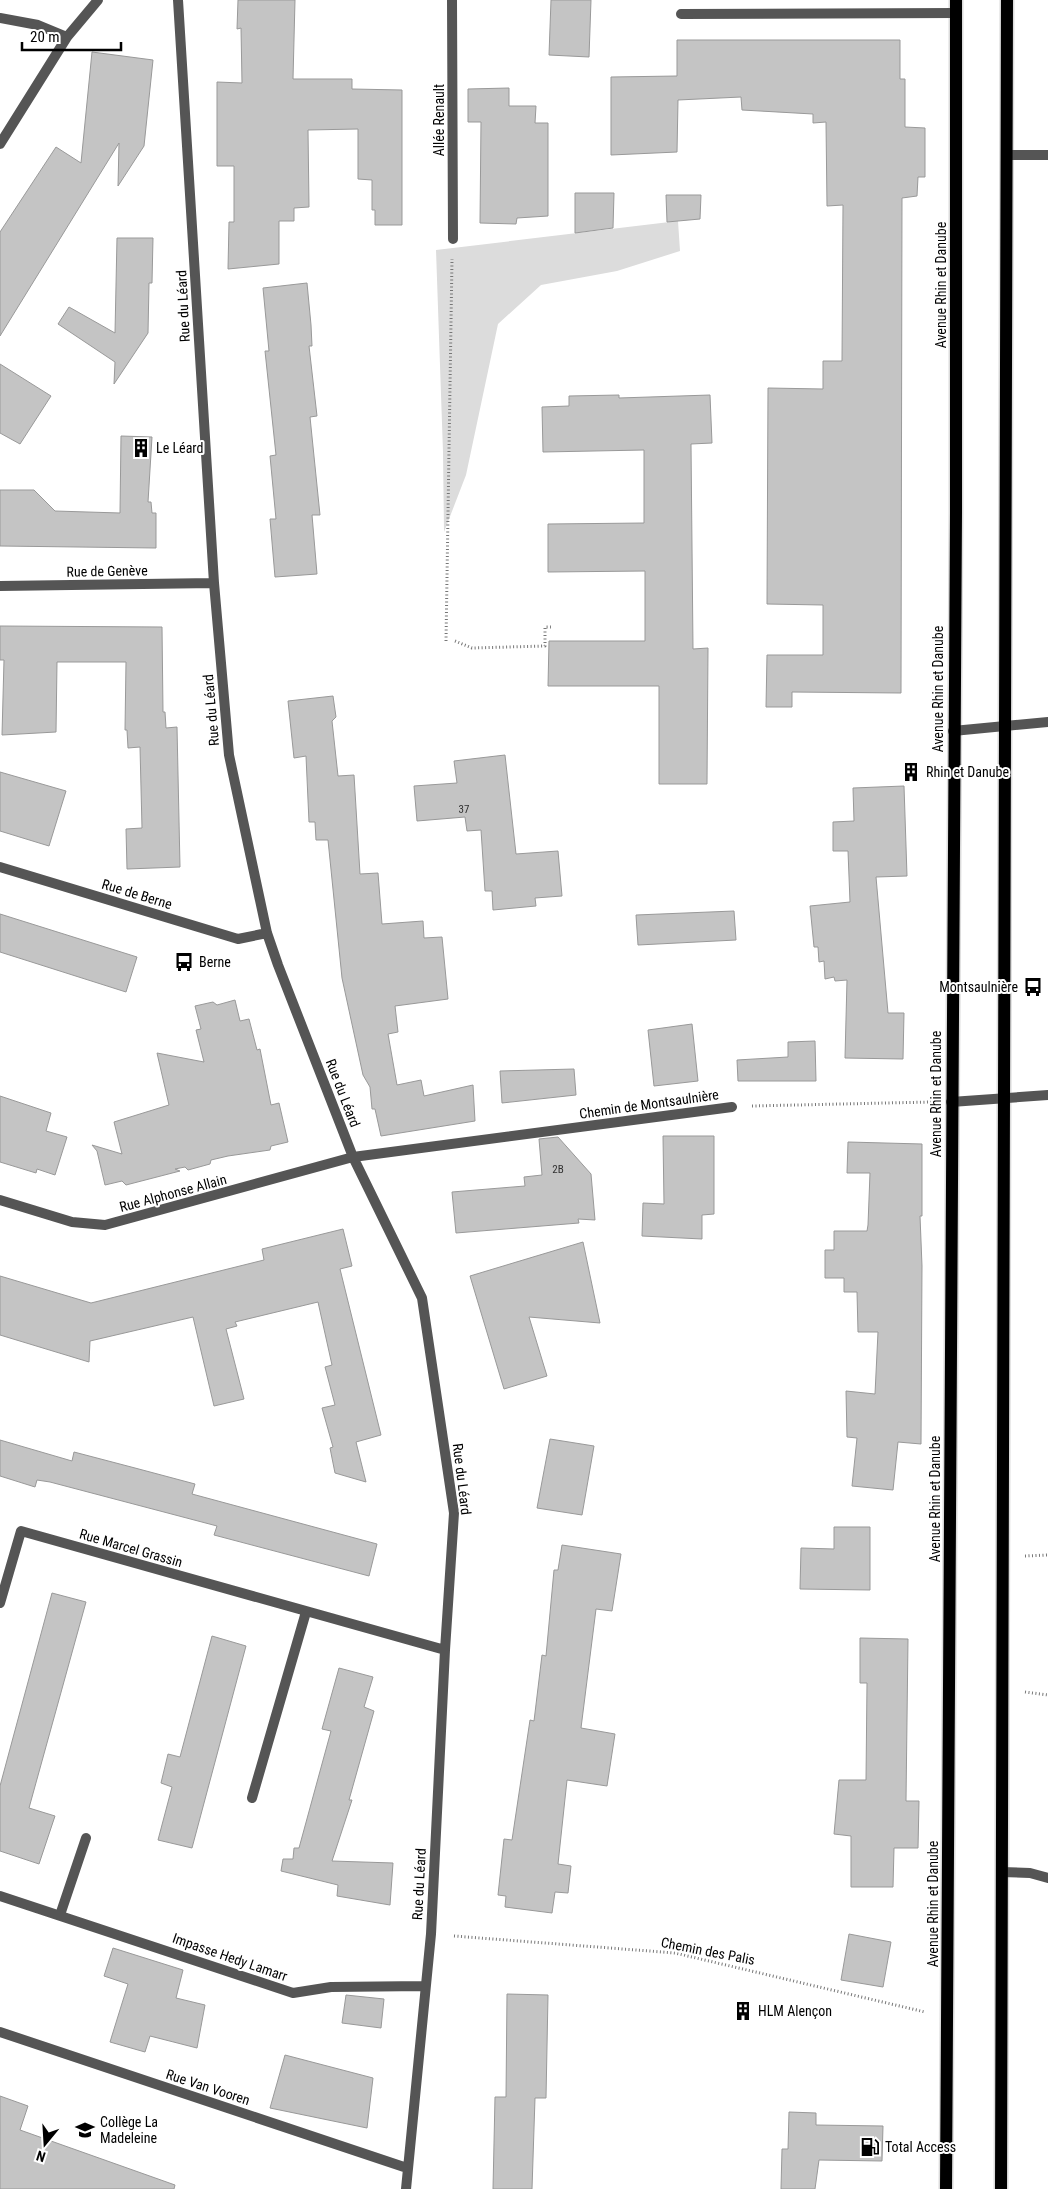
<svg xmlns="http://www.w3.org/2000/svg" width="1048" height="2189" font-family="'Roboto Condensed',sans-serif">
  <rect width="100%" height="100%" fill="#fff"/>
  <path fill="#dcdcdc" d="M 678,221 L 680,251 L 617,271 L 541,285 L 498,324 L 466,475 L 444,532 L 443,452 L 436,250 Z"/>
  <path fill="#c4c4c4" stroke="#999" d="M 238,0 L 295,0 L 293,79 L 352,79 L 352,89 L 402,90 L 402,225 L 375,225 L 375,210 L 372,210 L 372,180 L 358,179 L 358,129 L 308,130 L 309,207 L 294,208 L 294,221 L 279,221 L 279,264 L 228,269 L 229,222 L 234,222 L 234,166 L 217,166 L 217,82 L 242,83 L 241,28 L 237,29 Z
    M 551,0 L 591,0 L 589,57 L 549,55 Z
    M 677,40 L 900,40 L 900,79 L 905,79 L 905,127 L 925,128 L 925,177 L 918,177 L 917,196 L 902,198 L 901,693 L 792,692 L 792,707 L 766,707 L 767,655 L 823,655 L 823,605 L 767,604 L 768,388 L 823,389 L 823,361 L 842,361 L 843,205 L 827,206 L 826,122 L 813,123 L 813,114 L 742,110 L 741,97 L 678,100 L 677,152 L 611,155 L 611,77 L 677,76 Z
    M 92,52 L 153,60 L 144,146 L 118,186 L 119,143 L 0,336 L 0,232 L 56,147 L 81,163 Z
    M 509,88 L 509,106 L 536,106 L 535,123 L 548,123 L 548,216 L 517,218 L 516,224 L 480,223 L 481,122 L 468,122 L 468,89 Z
    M 575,193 L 614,193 L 613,228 L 575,233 Z
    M 666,195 L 701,195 L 700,219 L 667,222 Z
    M 117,238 L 153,238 L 152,283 L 149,283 L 148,333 L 114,384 L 115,362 L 58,324 L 69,307 L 115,333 Z
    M 307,283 L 311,325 L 312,346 L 309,346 L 317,416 L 310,417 L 320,515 L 312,515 L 317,574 L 275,577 L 270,519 L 276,519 L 270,456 L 276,455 L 265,351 L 269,351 L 263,288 Z
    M 0,364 L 51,396 L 20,444 L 0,433 Z
    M 619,395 L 619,398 L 710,395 L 712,443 L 691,444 L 693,649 L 708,648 L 707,784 L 659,784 L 659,686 L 548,686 L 549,641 L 645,641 L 645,571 L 548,572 L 548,524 L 644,523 L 644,450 L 543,452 L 542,407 L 569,406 L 569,396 Z
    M 121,436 L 152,437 L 148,502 L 151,502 L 152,513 L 156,513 L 156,548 L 0,546 L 0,490 L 34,490 L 55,511 L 120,513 Z
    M 0,626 L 162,627 L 163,712 L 165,712 L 166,728 L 177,727 L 180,867 L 127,869 L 126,829 L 142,828 L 140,747 L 128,748 L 127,730 L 125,730 L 126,662 L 57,662 L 56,732 L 2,735 L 4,660 L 0,660 Z
    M 333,696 L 336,717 L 332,721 L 338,776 L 354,775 L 360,874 L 378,873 L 382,924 L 423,921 L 424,938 L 442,937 L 448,999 L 395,1006 L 398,1032 L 388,1034 L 397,1085 L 421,1080 L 424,1096 L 473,1085 L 475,1121 L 381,1136 L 375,1109 L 372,1109 L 370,1087 L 363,1075 L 342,978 L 328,840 L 316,840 L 315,822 L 309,822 L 306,756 L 294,758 L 288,701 Z
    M 505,755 L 516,854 L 558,851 L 562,896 L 535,898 L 536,906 L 493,910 L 492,891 L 485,891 L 481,830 L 467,831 L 465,817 L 417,821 L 414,786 L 457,783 L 454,761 Z
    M 0,772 L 66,791 L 49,846 L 0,831 Z
    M 904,786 L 907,876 L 876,877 L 888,1013 L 904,1013 L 903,1059 L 845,1058 L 847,980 L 835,981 L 834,977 L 825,979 L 824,961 L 819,962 L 818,947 L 814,947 L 810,906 L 850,902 L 848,851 L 833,851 L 833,822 L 854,821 L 853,788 Z
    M 734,911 L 736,940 L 638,945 L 636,915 Z
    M 0,914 L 137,957 L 126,992 L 0,952 Z
    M 235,1000 L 240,1021 L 249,1019 L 257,1050 L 260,1049 L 271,1105 L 279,1103 L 288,1142 L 271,1146 L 270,1150 L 228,1156 L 211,1160 L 210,1164 L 188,1170 L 185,1167 L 175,1169 L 180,1171 L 126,1185 L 122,1181 L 105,1185 L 97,1151 L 92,1145 L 122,1154 L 114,1122 L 169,1105 L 157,1053 L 204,1062 L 196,1030 L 201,1029 L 195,1006 L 213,1002 L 217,1005 Z
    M 692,1024 L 698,1081 L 654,1086 L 648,1030 Z
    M 815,1041 L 816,1081 L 738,1081 L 737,1060 L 788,1057 L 788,1042 Z
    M 574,1069 L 576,1095 L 502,1103 L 500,1071 Z
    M 0,1096 L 51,1113 L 46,1131 L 67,1137 L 55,1175 L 37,1169 L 36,1173 L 0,1162 Z
    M 663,1136 L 714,1136 L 714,1214 L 702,1215 L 702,1239 L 642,1236 L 643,1203 L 664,1204 Z
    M 558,1137 L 591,1174 L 595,1220 L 578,1219 L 579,1223 L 456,1233 L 452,1192 L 525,1186 L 524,1177 L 542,1175 L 539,1139 Z
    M 848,1142 L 922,1144 L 922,1216 L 920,1216 L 922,1266 L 921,1444 L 898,1442 L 893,1490 L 852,1486 L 857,1438 L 847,1437 L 846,1391 L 875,1394 L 878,1332 L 858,1332 L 857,1292 L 844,1292 L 844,1278 L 825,1278 L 825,1250 L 834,1250 L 834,1231 L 867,1231 L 868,1225 L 870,1173 L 847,1173 Z
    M 343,1229 L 352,1266 L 340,1269 L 381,1435 L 356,1442 L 366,1482 L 335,1473 L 330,1448 L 333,1447 L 322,1408 L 335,1405 L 325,1367 L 332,1365 L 318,1302 L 235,1322 L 237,1326 L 226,1329 L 244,1399 L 214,1406 L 193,1317 L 90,1341 L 89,1362 L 0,1335 L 0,1276 L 91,1303 L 264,1260 L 262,1249 Z
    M 583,1242 L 600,1323 L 529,1317 L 547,1376 L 504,1389 L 470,1276 Z
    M 550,1439 L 594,1446 L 582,1515 L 537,1508 Z
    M 0,1440 L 72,1461 L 74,1452 L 135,1468 L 195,1484 L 192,1494 L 377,1544 L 369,1576 L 214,1535 L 217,1526 L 50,1482 L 37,1480 L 35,1487 L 0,1476 Z
    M 834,1527 L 870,1527 L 870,1590 L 800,1589 L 801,1548 L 834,1549 Z
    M 562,1545 L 621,1554 L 612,1611 L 596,1609 L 581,1728 L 615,1734 L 607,1786 L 567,1780 L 558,1864 L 571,1866 L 568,1893 L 555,1892 L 552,1913 L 505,1907 L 506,1896 L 498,1895 L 504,1839 L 512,1840 L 530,1720 L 534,1721 L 542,1655 L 546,1656 L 554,1570 L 558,1570 Z
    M 52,1593 L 86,1602 L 29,1808 L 55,1816 L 39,1864 L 0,1851 L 0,1786 Z
    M 212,1636 L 246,1646 L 192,1848 L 158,1840 L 172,1787 L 161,1783 L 168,1754 L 180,1757 Z
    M 860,1638 L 908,1639 L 906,1801 L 919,1801 L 918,1848 L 894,1848 L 893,1887 L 851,1887 L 851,1836 L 834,1834 L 839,1780 L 866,1780 L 867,1683 L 860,1683 Z
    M 339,1668 L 373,1677 L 364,1707 L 374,1711 L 349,1800 L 352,1800 L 332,1861 L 393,1863 L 390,1905 L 337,1896 L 338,1885 L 281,1871 L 283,1859 L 293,1859 L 294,1848 L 299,1848 L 331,1731 L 322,1729 Z
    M 849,1934 L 891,1942 L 883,1987 L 841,1980 Z
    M 113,1948 L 183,1970 L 176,1998 L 205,2005 L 197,2048 L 150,2036 L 145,2052 L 110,2042 L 128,1984 L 104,1976 Z
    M 507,1994 L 548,1995 L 546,2098 L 535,2098 L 532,2189 L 493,2189 L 495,2097 L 506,2097 Z
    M 346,1995 L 384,1999 L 381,2028 L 342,2023 Z
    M 285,2055 L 373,2078 L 367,2128 L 270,2108 Z
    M 0,2096 L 28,2106 L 20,2130 L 175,2185 L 174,2189 L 0,2189 Z
    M 789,2112 L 816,2113 L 816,2125 L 883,2126 L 882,2161 L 819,2160 L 815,2189 L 781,2189 L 782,2149 L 788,2149 Z"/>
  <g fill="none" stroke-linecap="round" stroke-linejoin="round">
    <g stroke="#dbdbdb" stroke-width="15">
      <path id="primary" d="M 946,2189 L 956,513 L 956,0
        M 1001,2189 L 1007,0"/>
    </g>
    <path stroke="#777" stroke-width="3" stroke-dasharray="1 2.5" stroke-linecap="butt" d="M 446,641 L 452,259
      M 455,641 L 472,648 L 545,646 L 545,627 L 551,627
      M 752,1106 L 931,1102
      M 1025,1556 L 1048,1555
      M 1025,1692 L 1048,1695
      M 454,1936 L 675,1953 L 925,2012"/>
    <path stroke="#555" stroke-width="10" d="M 953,731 L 1048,722"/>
    <path stroke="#555" stroke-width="10" d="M 178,0 L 214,583 L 229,755 L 267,933 L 278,965 L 353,1157 L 422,1298 L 454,1513 L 445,1650 L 431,1934 L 406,2189
      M 452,0 L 453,239
      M 681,14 L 956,13
      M 0,18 L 38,25 L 67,37
      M 0,144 L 67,37 L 98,0
      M 1007,155 L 1048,155
      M 0,586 L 214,583
      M 0,867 L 238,939 L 267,933
      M 951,1102 L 1048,1095
      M 0,1200 L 72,1222 L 105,1225 L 353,1157 L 732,1107
      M 0,1603 L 21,1531 L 445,1650
      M 252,1798 L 306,1612
      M 1001,1872 L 1030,1873 L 1048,1878
      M 0,1896 L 293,1993 L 331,1987 L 425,1986
      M 60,1915 L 86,1838
      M 0,2032 L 407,2168"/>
    <use href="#primary" stroke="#000" stroke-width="12"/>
  </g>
  <defs>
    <g id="building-bare" transform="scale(1.5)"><path d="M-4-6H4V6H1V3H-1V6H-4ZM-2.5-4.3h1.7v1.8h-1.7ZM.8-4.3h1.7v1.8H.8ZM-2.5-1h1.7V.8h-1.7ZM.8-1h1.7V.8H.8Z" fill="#000" stroke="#fff" stroke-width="2.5" paint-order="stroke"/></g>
    <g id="bus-bare" transform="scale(1.5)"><path d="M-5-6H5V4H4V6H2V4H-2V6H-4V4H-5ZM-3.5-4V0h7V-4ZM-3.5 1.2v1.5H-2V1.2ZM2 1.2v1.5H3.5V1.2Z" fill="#000" stroke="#fff" stroke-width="2.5" paint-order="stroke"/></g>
    <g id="school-bare" transform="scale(1.5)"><path d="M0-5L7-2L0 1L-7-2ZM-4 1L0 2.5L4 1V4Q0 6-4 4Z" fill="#000" stroke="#fff" stroke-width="2.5" paint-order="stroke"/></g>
    <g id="fuel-bare" transform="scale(1.5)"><path d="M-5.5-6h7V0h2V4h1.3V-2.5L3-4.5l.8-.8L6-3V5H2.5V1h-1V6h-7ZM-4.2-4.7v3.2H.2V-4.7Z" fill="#000" stroke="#fff" stroke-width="2.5" paint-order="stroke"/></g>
  </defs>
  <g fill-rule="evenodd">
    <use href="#building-bare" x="141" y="448"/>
    <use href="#building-bare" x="911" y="772"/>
    <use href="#bus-bare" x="184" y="962"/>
    <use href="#bus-bare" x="1033" y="987"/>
    <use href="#building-bare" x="743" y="2011"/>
    <use href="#school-bare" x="85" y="2130"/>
    <use href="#fuel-bare" x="870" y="2147"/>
  </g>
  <g text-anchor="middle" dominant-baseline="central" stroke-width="4" stroke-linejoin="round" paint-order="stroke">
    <g font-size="11" fill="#313131">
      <text x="464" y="809">37</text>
      <text x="558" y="1169">2B</text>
    </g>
    <g font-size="14" fill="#000" stroke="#fff">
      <text transform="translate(439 120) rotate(-90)">Allée Renault</text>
      <text transform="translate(941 285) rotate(-90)">Avenue Rhin et Danube</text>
      <text transform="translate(183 306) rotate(-93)">Rue du Léard</text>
      <text transform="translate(107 571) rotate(-1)">Rue de Genève</text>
      <text transform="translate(938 689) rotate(-90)">Avenue Rhin et Danube</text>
      <text transform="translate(211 710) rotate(-95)">Rue du Léard</text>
      <text transform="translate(137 894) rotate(17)">Rue de Berne</text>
      <text transform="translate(343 1093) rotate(69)">Rue du Léard</text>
      <text transform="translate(936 1094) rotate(-90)">Avenue Rhin et Danube</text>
      <text transform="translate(649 1104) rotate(-8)">Chemin de Montsaulnière</text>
      <text transform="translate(173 1193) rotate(-15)">Rue Alphonse Allain</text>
      <text transform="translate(462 1479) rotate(83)">Rue du Léard</text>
      <text transform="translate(935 1499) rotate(-90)">Avenue Rhin et Danube</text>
      <text transform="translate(131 1548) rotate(16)">Rue Marcel Grassin</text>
      <text transform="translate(419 1884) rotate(-87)">Rue du Léard</text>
      <text transform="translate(933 1904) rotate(-90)">Avenue Rhin et Danube</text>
      <text transform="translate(708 1951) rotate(11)">Chemin des Palis</text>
      <text transform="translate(230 1957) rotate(19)">Impasse Hedy Lamarr</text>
      <text transform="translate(208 2087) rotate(18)">Rue Van Vooren</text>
    </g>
    <g font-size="14" fill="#000" stroke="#fff" text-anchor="start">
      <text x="156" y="448">Le Léard</text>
      <text x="926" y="772">Rhin et Danube</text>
      <text x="199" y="962">Berne</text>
      <text x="1018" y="987" text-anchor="end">Montsaulnière</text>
      <text x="758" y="2011">HLM Alençon</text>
      <text x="100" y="2122">Collège La<tspan x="100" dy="16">Madeleine</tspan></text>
      <text x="885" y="2147">Total Access</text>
    </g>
  </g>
  <g transform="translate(45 2144) rotate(198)" stroke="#ffffff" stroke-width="4" paint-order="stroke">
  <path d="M0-4L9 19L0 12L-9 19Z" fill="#000000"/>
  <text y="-8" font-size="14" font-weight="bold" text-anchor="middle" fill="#000000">N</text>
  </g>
  <path d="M22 42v8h99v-8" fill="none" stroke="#000000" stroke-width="2.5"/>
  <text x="30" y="42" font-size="15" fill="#000000" stroke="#ffffff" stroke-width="4" paint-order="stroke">20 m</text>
</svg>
